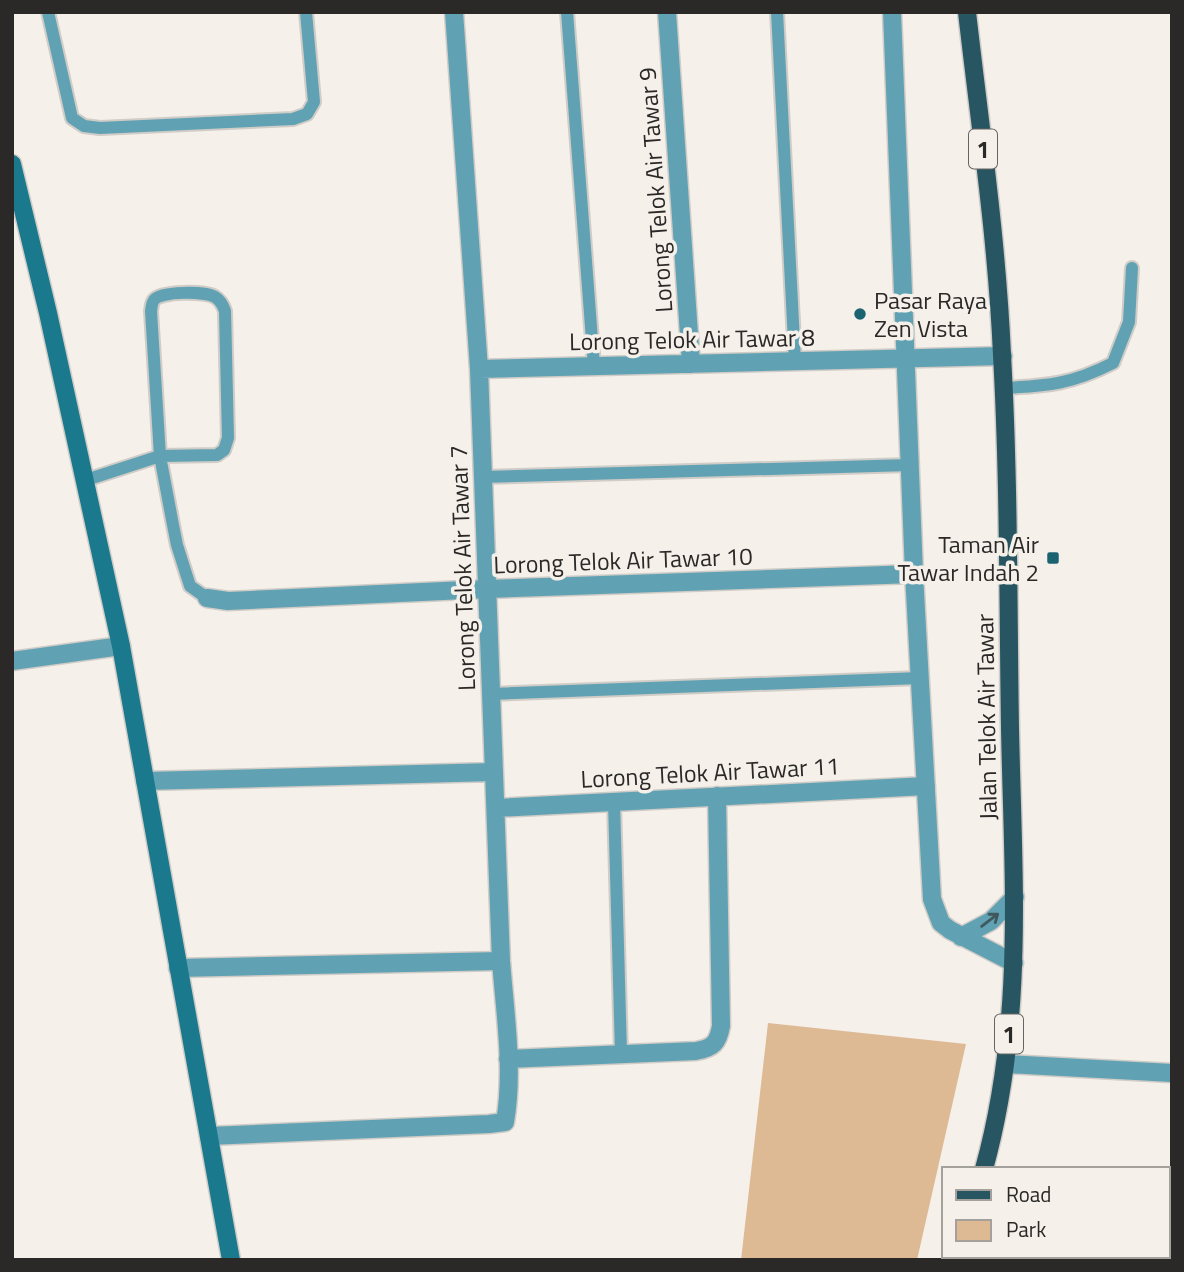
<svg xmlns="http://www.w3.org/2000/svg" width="1184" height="1272" font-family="'Titillium Web',sans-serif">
  <rect width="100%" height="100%" fill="#f5f0ea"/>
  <path fill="#deba94" d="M 768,1023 L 966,1044 L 917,1260 L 741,1260 Z"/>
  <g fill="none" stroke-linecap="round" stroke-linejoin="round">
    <g stroke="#d0ccc7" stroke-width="16">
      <path id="lane" d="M 48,12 L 72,118 L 84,126 L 100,128 L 293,119 L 307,114 L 314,102 L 306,12
        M 567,12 L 594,366
        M 777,12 L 795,361
        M 1003,388 C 1048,386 1072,384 1113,363 L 1129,322 L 1132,268
        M 483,477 L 910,465
        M 86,480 L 160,456 L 217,455 L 224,450 L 228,438 L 225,311 C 223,305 220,300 215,297 C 206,291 160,291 154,300 C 151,304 152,307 151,311 L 160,456 L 173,525 L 177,545 L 190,586 L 207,598
        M 491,694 L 920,678
        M 614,802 L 621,1053"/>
    </g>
    <g stroke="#d0ccc7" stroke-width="21">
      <path id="street" d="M 667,12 L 691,364
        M 892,12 L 914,574 L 932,899 L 941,923 L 950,930 L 1014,963
        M 479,369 L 1003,356
        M 207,598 L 228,601 L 487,589 L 914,574
        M 12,661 L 121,646
        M 145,781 L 494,772
        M 496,808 L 926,786
        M 961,937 L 991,921 L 1015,897
        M 178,968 L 501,961
        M 508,1059 L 696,1051 C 713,1048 718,1043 721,1026 L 717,796
        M 1006,1064 L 1172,1073
        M 209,1136 L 489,1124 L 505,1122 C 514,1070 505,1013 501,961 L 479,369 L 454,12
        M 1168,1231 L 1172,1232"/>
    </g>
    <g stroke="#d0ccc7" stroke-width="21">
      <path id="secondary" d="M 12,164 L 48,313 L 121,646 L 231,1260"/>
    </g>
    <g stroke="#d0ccc7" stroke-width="21">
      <path id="primary" d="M 967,12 C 980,126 997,240 1002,355 C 1009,479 1008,604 1010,728 C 1013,880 1025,1020 984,1169
        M 959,1260 L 960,1256"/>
    </g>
    <use href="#lane" stroke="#60a2b3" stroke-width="12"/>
    <use href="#street" stroke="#60a2b3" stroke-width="18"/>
    <use href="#secondary" stroke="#1b798d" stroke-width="18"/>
    <use href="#primary" stroke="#275662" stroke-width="18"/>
  </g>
  <defs><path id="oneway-shaft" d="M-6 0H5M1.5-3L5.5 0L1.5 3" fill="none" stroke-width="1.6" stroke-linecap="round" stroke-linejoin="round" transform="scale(1.75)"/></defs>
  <use stroke="#40595f" href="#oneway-shaft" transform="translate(990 920) rotate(-37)"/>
  <g fill="#1c6372" stroke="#f5f0ea" stroke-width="2.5">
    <circle cx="860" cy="314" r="7"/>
    <rect x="1046" y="551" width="14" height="14" rx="3.5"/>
  </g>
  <g text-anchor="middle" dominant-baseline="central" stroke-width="7" stroke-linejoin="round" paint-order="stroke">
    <g fill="#f5f0ea" stroke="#676562" stroke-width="2">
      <rect x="969" y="129.5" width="28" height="39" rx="5"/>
      <rect x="995" y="1014.5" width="28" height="39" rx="5"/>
    </g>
    <g font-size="23" font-weight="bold" fill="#2a2927">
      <text x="983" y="149">1</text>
      <text x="1009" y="1034">1</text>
    </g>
    <g font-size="24" fill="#2a2927" stroke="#f5f0ea">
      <text transform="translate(655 190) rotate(-94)">Lorong Telok Air Tawar 9</text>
      <text transform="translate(692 339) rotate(-1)">Lorong Telok Air Tawar 8</text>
      <text transform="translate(623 560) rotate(-2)">Lorong Telok Air Tawar 10</text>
      <text transform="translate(462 568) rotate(-92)">Lorong Telok Air Tawar 7</text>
      <text transform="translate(986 717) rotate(-91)">Jalan Telok Air Tawar</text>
      <text transform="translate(710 772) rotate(-3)">Lorong Telok Air Tawar 11</text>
    </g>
    <g font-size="24" fill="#2a2927" stroke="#f5f0ea" text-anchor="start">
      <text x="874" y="300">Pasar Raya<tspan x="874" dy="28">Zen Vista</tspan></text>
      <text x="1039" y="544" text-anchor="end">Taman Air<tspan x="1039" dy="28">Tawar Indah 2</tspan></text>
    </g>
  </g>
  <rect width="1184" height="1272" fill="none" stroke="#2a2927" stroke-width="28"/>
  <rect x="942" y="1167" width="228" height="91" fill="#f5f0ea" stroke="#a4a09c" stroke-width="2"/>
  <rect x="956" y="1190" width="35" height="10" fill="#275662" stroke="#a4a09c" stroke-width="2"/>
  <text x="1006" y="1202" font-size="21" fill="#2a2927">Road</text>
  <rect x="956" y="1220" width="35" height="21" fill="#deba94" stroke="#a4a09c" stroke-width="2"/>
  <text x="1006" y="1237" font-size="21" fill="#2a2927">Park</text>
</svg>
